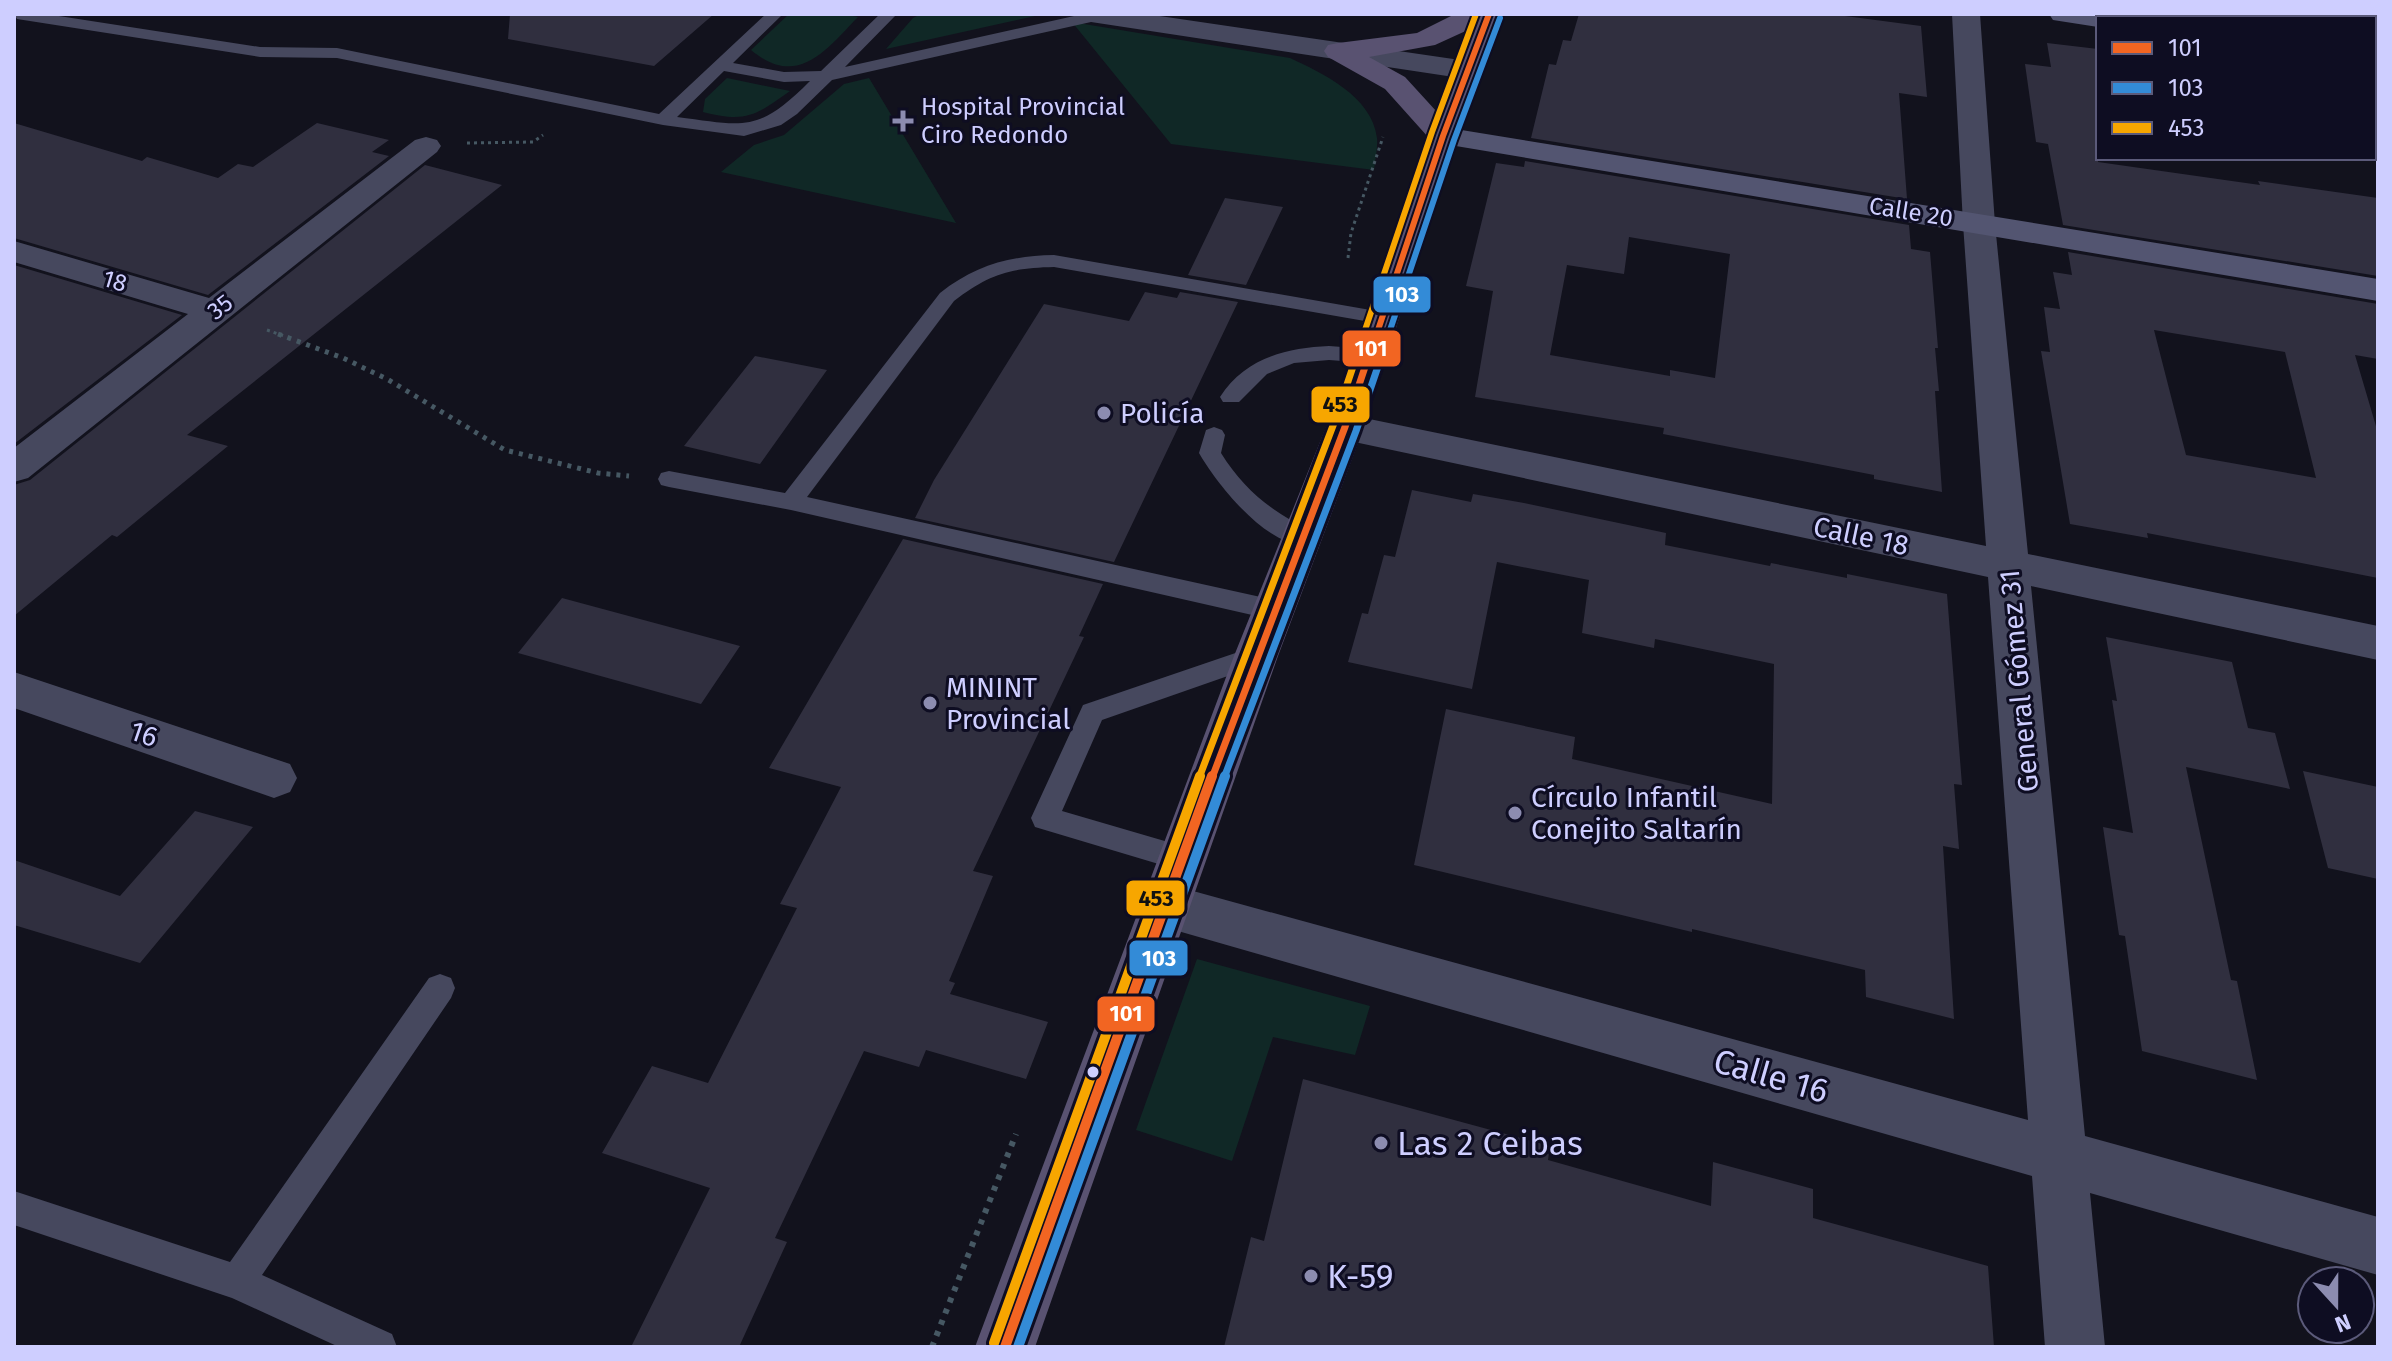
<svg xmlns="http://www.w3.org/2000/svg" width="2392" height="1361" font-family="'Fira Sans',sans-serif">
  <rect width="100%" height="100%" fill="#12121d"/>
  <path fill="#102826" d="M 789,14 L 843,14 L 858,17 C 826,50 798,89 751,50 Z
    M 921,14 L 1020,14 L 1035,16 L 886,49 L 913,18 Z
    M 1072,22 L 1290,58 C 1322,73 1372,96 1377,138 C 1378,148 1375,160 1374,170 L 1171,144 Z
    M 727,78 L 790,91 C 755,116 746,123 703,112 L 705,99 Z
    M 869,78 L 956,223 L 721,172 L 754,145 L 784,135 L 844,84 Z
    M 1197,959 L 1370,1006 L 1355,1055 L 1273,1037 L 1232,1161 L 1136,1130 Z"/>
  <path fill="#302f3f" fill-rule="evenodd" d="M 510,14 L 714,14 L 654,66 L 508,39 Z
    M 1579,14 L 1830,14 L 1921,26 L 1927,97 L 1899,93 L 1907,199 L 1531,138 L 1549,64 L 1556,65 L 1563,40 L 1571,41 Z
    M 2047,43 L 2098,49 L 2098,162 L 2260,185 L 2258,181 L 2378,198 L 2378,276 L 2063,225 L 2048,144 L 2036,142 L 2025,64 L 2051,67 Z
    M 14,123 L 142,161 L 147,157 L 218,178 L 238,164 L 253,167 L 317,123 L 389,140 L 372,152 L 389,156 L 208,295 L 14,238 Z
    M 1525,161 L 1909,225 L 1911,249 L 1930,252 L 1938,348 L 1935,348 L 1939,391 L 1935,391 L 1942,492 L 1874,479 L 1874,475 L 1663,434 L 1664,428 L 1475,397 L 1493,291 L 1466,286 L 1496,163 L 1524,167 ZM 1629,237 L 1730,254 L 1715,378 L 1670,370 L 1670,376 L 1550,355 L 1567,265 L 1624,274 Z
    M 425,165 L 502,185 L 187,435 L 228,446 L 117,537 L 112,535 L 14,616 L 14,485 L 30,480 Z
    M 1225,198 L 1283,207 L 1246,285 L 1188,275 Z
    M 2068,252 L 2378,304 L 2378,359 L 2355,355 L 2378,433 L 2378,578 L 2147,533 L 2148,538 L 2070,524 L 2041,351 L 2050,352 L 2044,307 L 2060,309 L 2053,272 L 2072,275 ZM 2154,330 L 2285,352 L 2316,478 L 2186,455 Z
    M 14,265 L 182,315 L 14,444 Z
    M 1145,292 L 1177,298 L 1180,292 L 1238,302 L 1114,562 L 915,518 L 934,480 L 1044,304 L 1129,321 Z
    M 755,356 L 827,370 L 760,464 L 684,446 Z
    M 1412,490 L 1471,502 L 1473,494 L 1524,503 L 1666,533 L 1665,545 L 1770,566 L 1771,563 L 1847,578 L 1847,574 L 1947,594 L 1962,785 L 1954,784 L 1959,849 L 1943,846 L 1954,1019 L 1866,997 L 1865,970 L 1692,929 L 1692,932 L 1414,865 L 1446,709 L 1575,737 L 1572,759 L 1772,804 L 1774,664 L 1655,639 L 1654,648 L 1582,633 L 1589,580 L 1497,562 L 1472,689 L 1348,662 L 1362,613 L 1368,614 L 1384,555 L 1395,557 Z
    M 903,539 L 1103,584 L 1079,636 L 1084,637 L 973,871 L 993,876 L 949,981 L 955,983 L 950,994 L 1048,1022 L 1026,1079 L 926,1050 L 919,1067 L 864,1051 L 775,1238 L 787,1242 L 739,1347 L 631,1347 L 710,1188 L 602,1153 L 652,1066 L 708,1083 L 797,908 L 780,904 L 841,787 L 769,768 Z
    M 562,598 L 740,646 L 701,704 L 518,653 Z
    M 2106,637 L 2232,662 L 2248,728 L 2275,733 L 2290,789 L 2186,767 L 2231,980 L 2237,981 L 2257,1080 L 2142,1051 L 2125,936 L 2119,935 L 2103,827 L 2133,833 L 2112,700 L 2117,701 Z
    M 2303,771 L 2378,787 L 2378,879 L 2328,868 Z
    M 195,811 L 253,827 L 140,963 L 14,925 L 14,860 L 120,896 Z
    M 1303,1079 L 1550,1146 L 1548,1160 L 1711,1206 L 1713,1162 L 1813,1189 L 1813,1218 L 1988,1266 L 1994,1347 L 1224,1347 L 1251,1237 L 1264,1241 Z"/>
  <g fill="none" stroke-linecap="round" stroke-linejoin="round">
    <path stroke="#465863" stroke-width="3" stroke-dasharray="3 4" stroke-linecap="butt" d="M 467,143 L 533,142 L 543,135
      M 1348,258 L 1351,233 L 1383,137
      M 267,330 L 284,336"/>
    <path stroke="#465863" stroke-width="5" stroke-dasharray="4 6" stroke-linecap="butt" d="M 278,334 L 343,358 L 387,379 L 505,450 L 598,473 L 629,476"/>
    <path stroke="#465863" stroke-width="6" stroke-dasharray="5 7" stroke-linecap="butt" d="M 932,1347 L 1016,1134"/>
    <path fill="#46485e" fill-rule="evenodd" d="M 14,14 L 46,14 L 260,47 L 337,48 L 659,114 L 766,14 L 783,14 L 733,63 L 784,72 L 821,71 L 880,14 L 897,14 L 845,67 L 1083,14 L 1108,15 L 1100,20 L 832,80 L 797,114 L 781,125 L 744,136 L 663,125 L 337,58 L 260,57 L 17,19 ZM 724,71 L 784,82 L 810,81 C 758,133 746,126 677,117 Z
      M 1054,255 L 1382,312 L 1392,318 L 1382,324 L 1054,267 C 1010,268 989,274 954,301 L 807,497 L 1274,600 L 1283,603 L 1286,610 L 1283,617 L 1274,620 L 791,510 L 669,487 L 661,485 L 658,479 L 661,473 L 669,471 L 785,493 L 940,293 C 976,265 1009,256 1054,255 Z
      M 1329,346 L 1369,349 L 1380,356 L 1369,363 L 1329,360 L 1294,363 L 1267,374 L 1239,402 L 1223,402 L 1220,397 C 1245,358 1286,348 1329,346 Z
      M 1214,427 L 1222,430 L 1225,435 L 1221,453 C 1244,490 1273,513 1312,531 L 1316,537 L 1312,543 C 1272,555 1216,483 1199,453 L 1206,430 Z
      M 1256,646 L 1265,649 L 1269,656 L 1265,663 L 1102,720 L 1062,811 L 1192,849 L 1196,858 L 1192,867 L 1182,871 L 1035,827 L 1031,818 L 1083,705 Z
      M 440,974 L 451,978 L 455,988 L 451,998 L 262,1275 L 392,1334 L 397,1347 L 339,1347 L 232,1298 L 14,1225 L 14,1191 L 230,1262 L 429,978 Z"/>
    <path fill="#46485e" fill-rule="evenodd" d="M 1077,14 L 1146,14 L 1467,61 L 1477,64 L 1481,70 L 1477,76 L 1467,79 L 1091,22 L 1081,20 Z
      M 1952,14 L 1980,14 L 1995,224 L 2028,554 L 2378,626 L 2378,660 L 2031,586 L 2085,1136 L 2378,1217 L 2378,1275 L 2090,1193 L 2105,1347 L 2045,1347 L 2032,1176 L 1164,927 L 1146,921 L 1139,905 L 1146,889 L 1164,883 L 2028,1120 L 1988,577 L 1345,440 L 1332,436 L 1326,427 L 1332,418 L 1345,414 L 1986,546 L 1963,224 Z
      M 426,137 L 437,140 L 441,146 L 437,152 L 28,478 L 14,482 L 14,448 L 188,314 L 14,262 L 14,241 L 209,298 L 415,140 Z
      M 14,672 L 290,764 L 297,778 L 290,792 L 274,798 L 14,708 Z"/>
    <path fill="#535571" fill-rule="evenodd" d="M 2049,14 L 2108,14 L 2111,18 L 2098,18 L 2098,27 L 2053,20 Z
      M 2374,50 L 2378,50 L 2378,66 L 2374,66 Z
      M 1443,127 L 2378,279 L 2378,301 L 1432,142 L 1428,136 L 1432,130 Z"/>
    <path fill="#595271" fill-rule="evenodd" d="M 1455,14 L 1503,14 L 1458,136 L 1364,427 L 1278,656 L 1035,1347 L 975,1347 L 1234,656 L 1326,427 L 1428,137 L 1385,89 L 1328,57 L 1324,51 L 1328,45 L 1338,43 L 1417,33 ZM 1470,29 L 1437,112 L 1405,77 L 1369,57 L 1435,45 Z"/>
    <g stroke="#0e0d22" stroke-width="10">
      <path id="bus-1-far2" d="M 1376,336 L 1443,136 L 1489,14"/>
    </g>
    <g stroke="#0e0d22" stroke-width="13">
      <path id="bus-1-far1" d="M 1212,778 L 1345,427 L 1376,334"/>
    </g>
    <g stroke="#0e0d22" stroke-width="16">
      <path id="bus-1" d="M 1005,1347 L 1212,776"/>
    </g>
    <g stroke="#0e0d22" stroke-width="10">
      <path id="bus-2-far2" d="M 1388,336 L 1454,140 L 1500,18"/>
    </g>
    <g stroke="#0e0d22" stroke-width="13">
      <path id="bus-2-far1" d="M 1224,778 L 1356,431 L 1389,334"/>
    </g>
    <g stroke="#0e0d22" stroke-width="16">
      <path id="bus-2" d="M 1018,1347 L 1225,776"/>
    </g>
    <g stroke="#0e0d22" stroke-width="10">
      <path id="bus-3-far2" d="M 1363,336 L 1432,132 L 1476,14"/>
    </g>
    <g stroke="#0e0d22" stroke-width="13">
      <path id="bus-3-far1" d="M 1199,778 L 1334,423 L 1364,334"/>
    </g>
    <g stroke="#0e0d22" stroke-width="16">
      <path id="bus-3" d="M 994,1343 L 1200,776"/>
    </g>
    <use href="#bus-1-far2" stroke="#f26522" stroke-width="6"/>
    <use href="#bus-1-far1" stroke="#f26522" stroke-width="7"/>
    <use href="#bus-1" stroke="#f26522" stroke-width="10"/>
    <use href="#bus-2-far2" stroke="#338bd7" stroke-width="6"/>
    <use href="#bus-2-far1" stroke="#338bd7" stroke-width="7"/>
    <use href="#bus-2" stroke="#338bd7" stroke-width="10"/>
    <use href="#bus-3-far2" stroke="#f7a600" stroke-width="6"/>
    <use href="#bus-3-far1" stroke="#f7a600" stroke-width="7"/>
    <use href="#bus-3" stroke="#f7a600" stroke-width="10"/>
  </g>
  <g fill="#8c8cb0" stroke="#0e0d22" stroke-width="3">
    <path d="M899 109h8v8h8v8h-8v8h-8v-8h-8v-8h8z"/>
    <circle cx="1104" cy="413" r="8"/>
    <circle cx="930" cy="703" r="8"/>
    <circle cx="1515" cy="813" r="8"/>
    <circle cx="1381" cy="1143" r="8"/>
    <circle cx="1311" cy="1276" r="8"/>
  </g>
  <circle fill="#ceceff" stroke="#0e0d22" stroke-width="3" cx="1093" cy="1072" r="7"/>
  <g text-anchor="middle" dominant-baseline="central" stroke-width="6" stroke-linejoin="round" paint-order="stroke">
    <g font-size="24" fill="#ceceff" stroke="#0e0d22" text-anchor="start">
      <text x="921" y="107">Hospital Provincial<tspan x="921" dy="28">Ciro Redondo</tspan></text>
    </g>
    <g font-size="24" fill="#ceceff" stroke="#0e0d22">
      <text transform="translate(1911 212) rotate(9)">Calle 20</text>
      <text transform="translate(115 281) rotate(17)">18</text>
      <text transform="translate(220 307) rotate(-38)">35</text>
    </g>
    <g font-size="28" fill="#ceceff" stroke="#0e0d22" text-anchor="start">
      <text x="1120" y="413">Policía</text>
      <text x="946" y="687">MININT<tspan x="946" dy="32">Provincial</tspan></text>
      <text x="1531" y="797">Círculo Infantil<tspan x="1531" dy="32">Conejito Saltarín</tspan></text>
    </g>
    <g font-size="28" fill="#ceceff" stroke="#0e0d22">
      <text transform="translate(1861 536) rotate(12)">Calle 18</text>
      <text transform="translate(2019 681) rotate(-95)">General Gómez 31</text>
      <text transform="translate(144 734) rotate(19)">16</text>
    </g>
    <g font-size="34" fill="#ceceff" stroke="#0e0d22">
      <text transform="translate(1771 1076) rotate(16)">Calle 16</text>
    </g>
    <g font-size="34" fill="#ceceff" stroke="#0e0d22" text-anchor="start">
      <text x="1397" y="1143">Las 2 Ceibas</text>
      <text x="1327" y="1276">K-59</text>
    </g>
  </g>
  <g stroke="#0e0d22" stroke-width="3">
    <rect x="1372" y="275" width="60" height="39" rx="8" fill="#338bd7"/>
    <rect x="1341" y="329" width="61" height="39" rx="8" fill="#f26522"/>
    <rect x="1310" y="385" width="61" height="39" rx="8" fill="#f7a600"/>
    <rect x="1125" y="879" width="61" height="38" rx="8" fill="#f7a600"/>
    <rect x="1128" y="939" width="61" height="38" rx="8" fill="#338bd7"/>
    <rect x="1096" y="995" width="60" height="38" rx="8" fill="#f26522"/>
  </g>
  <g font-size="22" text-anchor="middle" font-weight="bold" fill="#fff">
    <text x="1402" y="302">103</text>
    <text x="1371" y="356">101</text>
    <text x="1159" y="966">103</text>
    <text x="1126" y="1021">101</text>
  </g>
  <g font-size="22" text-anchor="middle" font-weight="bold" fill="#111">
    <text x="1340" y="412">453</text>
    <text x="1156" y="906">453</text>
  </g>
  <rect width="2392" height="1361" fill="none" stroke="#ceceff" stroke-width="32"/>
  <rect x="2096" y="16" width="280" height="144" fill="#0e0d22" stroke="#5b5a7a" stroke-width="2"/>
  <rect x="2112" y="42" width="40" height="12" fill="#f26522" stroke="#5b5a7a" stroke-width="2"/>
  <text x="2168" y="56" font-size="24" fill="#ceceff">101</text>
  <rect x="2112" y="82" width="40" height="12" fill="#338bd7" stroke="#5b5a7a" stroke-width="2"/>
  <text x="2168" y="96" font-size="24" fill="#ceceff">103</text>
  <rect x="2112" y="122" width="40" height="12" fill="#f7a600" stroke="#5b5a7a" stroke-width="2"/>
  <text x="2168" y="136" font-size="24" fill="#ceceff">453</text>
  <g transform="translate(2336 1305) rotate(159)"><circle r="38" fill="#0e0d22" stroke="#5b5a7a" stroke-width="2"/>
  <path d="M0-6L14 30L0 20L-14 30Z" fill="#8c8cb0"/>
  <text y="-12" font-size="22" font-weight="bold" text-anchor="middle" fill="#ceceff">N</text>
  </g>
</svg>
